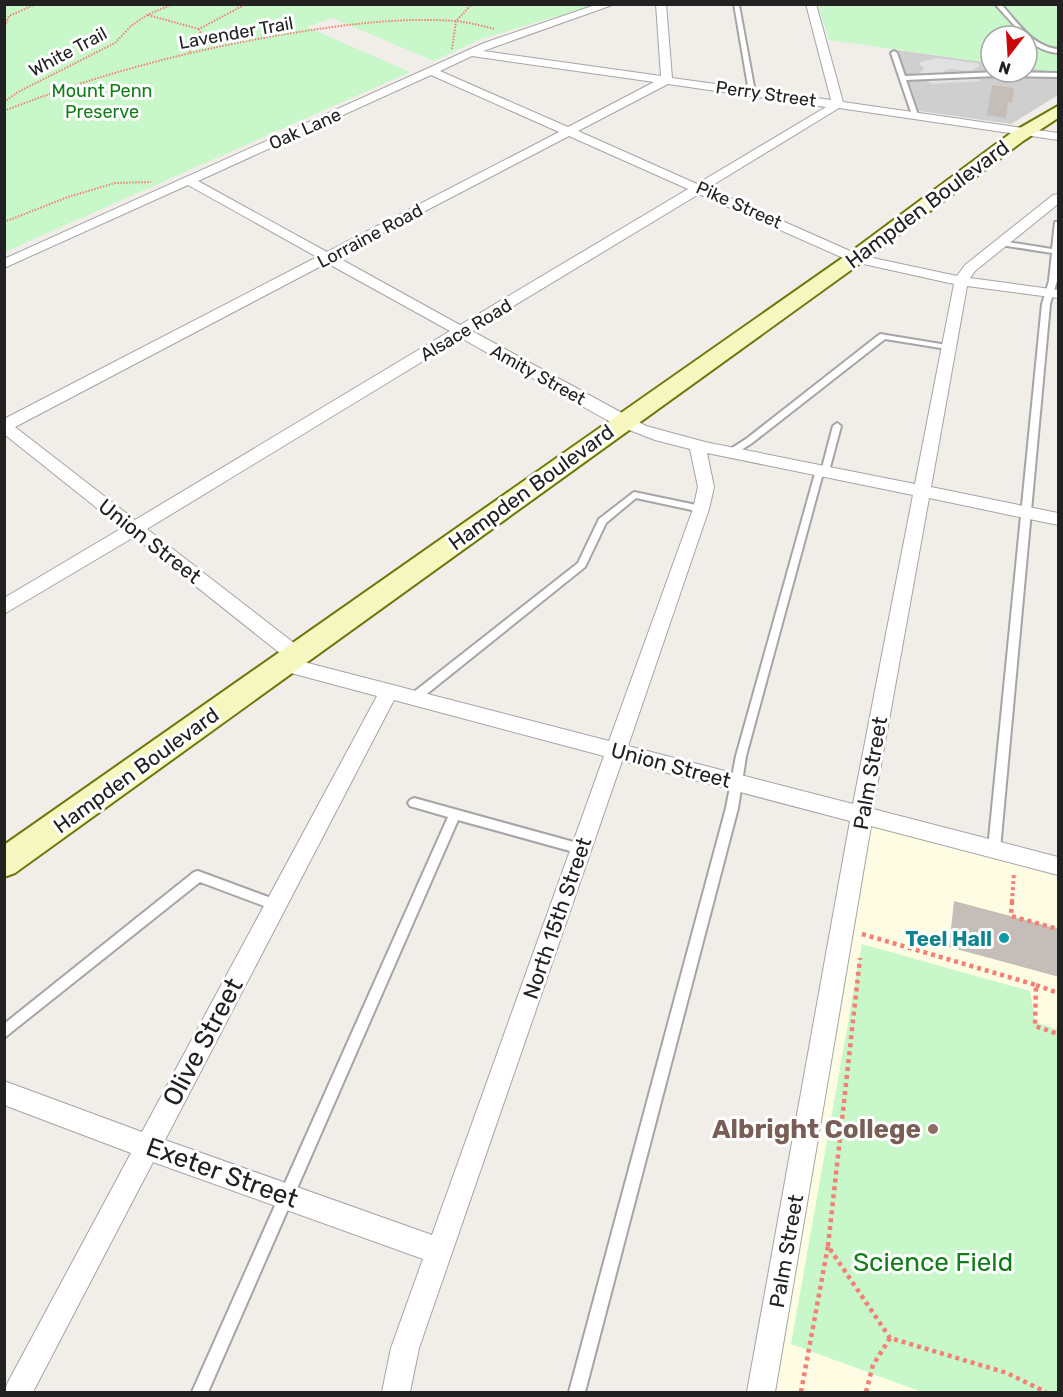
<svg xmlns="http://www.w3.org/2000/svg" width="1063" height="1397" font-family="Rubik,sans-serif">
  <rect width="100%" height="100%" fill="#f1ede8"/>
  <path fill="#fefde4" d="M 862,815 L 1058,866 L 1058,1392 L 761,1392 Z"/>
  <path fill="#cfcfcf" d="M 897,50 L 991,63 L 991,72 L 1027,72 L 1027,68 L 1058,72 L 1058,95 L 1011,124 L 919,111 Z"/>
  <path fill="#c8f8ca" d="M 4,5 L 5,4 L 594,5 L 481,39 L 434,61 L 332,18 L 307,27 L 410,72 L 5,252 Z
    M 818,5 L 1058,5 L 1058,72 L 1027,68 L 1027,36 L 991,36 L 991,63 L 829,40 Z
    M 862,944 L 1030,991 L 1035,1022 L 1058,1029 L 1058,1392 L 922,1392 L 791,1344 Z"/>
  <path fill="#e1e1e1" d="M 937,58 L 977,63 L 980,66 L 971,71 L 949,69 L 943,71 L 947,75 L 972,74 L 980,81 L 932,84 L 918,75 L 924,68 L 919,64 L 920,62 Z"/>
  <path fill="#c5bdb7" d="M 992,85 L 1014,88 L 1012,103 L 1008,102 L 1006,118 L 987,115 Z
    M 954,901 L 1059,929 L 1059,977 L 949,947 Z"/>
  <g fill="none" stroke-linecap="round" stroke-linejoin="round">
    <g stroke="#a5a5a5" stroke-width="4">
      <path id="lane" d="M 734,4 L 739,5 L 755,92 L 752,94 L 749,92 Z
        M 995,4 L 1001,4 C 1017,22 1033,47 1058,49 L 1058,53 C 1046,52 1036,47 1027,39 L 1027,36 L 1024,36 Z
        M 894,51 L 897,53 L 905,76 L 997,72 L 1058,73 L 1058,77 L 997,76 L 906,80 L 918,115 L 915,117 L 912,115 L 891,53 Z
        M 1055,222 L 1058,222 L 1057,281 L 1050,304 L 1000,849 L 998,853 L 994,854 L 990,853 L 988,849 L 1042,304 L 1049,281 L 1052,253 L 1001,245 L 997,243 L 1001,241 L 1052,249 Z
        M 880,334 L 947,345 L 951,347 L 947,349 L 885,339 L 752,443 L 735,454 L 729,454 L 729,450 L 746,439 Z
        M 837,423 L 841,426 L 829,471 L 828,473 L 823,473 L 746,756 L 738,808 L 585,1392 L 569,1392 L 726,808 L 736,756 L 816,470 L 817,468 L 822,468 L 833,426 Z
        M 634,492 L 701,506 L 706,509 L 701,512 L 636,498 L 606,523 L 585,567 L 418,701 L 410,701 L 409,698 L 410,695 L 578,563 L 599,519 Z
        M 414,798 L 581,844 L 585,845 L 587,849 L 585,853 L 581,854 L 458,820 L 208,1392 L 192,1392 L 448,817 L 410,806 L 408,803 L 410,800 Z
        M 198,871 L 279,901 L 281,905 L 279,909 L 275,910 L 200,882 L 4,1038 L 4,1024 L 194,872 Z"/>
    </g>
    <g stroke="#a5a5a5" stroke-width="2">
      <path id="street" d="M 598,4 L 615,4 L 483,51 L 661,76 L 656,4 L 666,4 L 672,78 L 831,100 L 806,4 L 816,4 L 843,102 L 1058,133 L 1058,140 L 839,108 L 708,188 L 859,255 L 957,276 L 965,265 L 1053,195 L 1058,194 L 1058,204 L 975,271 L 970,278 L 1058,290 L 1058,298 L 967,286 L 931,487 L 1058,513 L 1058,525 L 929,498 L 873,809 L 1058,857 L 1058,875 L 871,826 L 775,1392 L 747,1392 L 850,821 L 622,761 L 419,1348 L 410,1392 L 382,1392 L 391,1348 L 423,1259 L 153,1162 L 33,1392 L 4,1392 L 8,1382 L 131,1153 L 4,1105 L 4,1081 L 142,1132 L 377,696 L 276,669 L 273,664 L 276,659 L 286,658 L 134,537 L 4,614 L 4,598 L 122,528 L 4,434 L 4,419 L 317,257 L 188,185 L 4,268 L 4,259 L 484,43 ZM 472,56 L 654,82 L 568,127 L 440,71 ZM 431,75 L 559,132 L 327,252 L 198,181 ZM 668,84 L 826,107 L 697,184 L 578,131 ZM 569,136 L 688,189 L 460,325 L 337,257 ZM 699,194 L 850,261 L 954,284 L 915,484 L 705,442 L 646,426 L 472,331 ZM 327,263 L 450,331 L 135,520 L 15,427 ZM 461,338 L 614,424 L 655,440 L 690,449 L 698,487 L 693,509 L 609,741 L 300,661 L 305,655 L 303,650 L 147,529 ZM 707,453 L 913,495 L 853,804 L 628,746 L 709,509 L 714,487 ZM 394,700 L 604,756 L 432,1235 L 165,1140 Z"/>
    </g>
    <g stroke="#6e7609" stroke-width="4">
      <path id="secondary" d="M 1058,106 L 1058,118 L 1023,141 L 862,262 L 15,873 L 4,877 L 4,845 L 848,254 L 1011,133 Z"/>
    </g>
    <path stroke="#f57e75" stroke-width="2" stroke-dasharray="1.5 1.5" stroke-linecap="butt" d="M 148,15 L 199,29
      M 4,29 L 9,16 L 36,4
      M 452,49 L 456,21 L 472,4
      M 189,52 L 202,36 L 199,29 L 246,4
      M 4,102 L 18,92 L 115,43 L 131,26 L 147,15 L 173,4
      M 4,111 C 95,75 190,50 286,34 C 342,25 398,17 455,21 C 468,22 482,26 495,29
      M 4,222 L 68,197 L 115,183 L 151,182"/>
    <path stroke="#f57e75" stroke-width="4" stroke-dasharray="3 3" stroke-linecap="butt" d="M 1012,902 L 1014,873"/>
    <path stroke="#f57e75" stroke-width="4.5" stroke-dasharray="4 4" stroke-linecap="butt" d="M 1012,901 L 1011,916 L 1058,929
      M 862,934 L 1036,985 L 1035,1026 L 1058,1034
      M 1036,985 L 1058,993
      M 828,1246 L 860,958
      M 801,1392 L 828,1246 L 890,1338
      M 866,1392 L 873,1365 L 890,1338 L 1007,1373 L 1046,1392"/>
    <use href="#lane" fill="#fff" fill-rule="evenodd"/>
    <use href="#street" fill="#fff" fill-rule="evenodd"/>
    <use href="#secondary" fill="#f6f7bf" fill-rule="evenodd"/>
  </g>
  <circle fill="#0f9aa8" stroke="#fff" stroke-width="2" cx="1004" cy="938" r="6"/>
  <circle fill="#8d6e63" stroke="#fff" stroke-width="2" cx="933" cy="1129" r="6"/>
  <g text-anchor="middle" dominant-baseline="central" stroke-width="6" stroke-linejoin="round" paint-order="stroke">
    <g font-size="18" fill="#212121" stroke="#fff">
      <text transform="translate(236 33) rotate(-10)">Lavender Trail</text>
      <text transform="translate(68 52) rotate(-28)">White Trail</text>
      <text transform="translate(766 94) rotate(8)">Perry Street</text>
      <text transform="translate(305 129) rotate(-24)">Oak Lane</text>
      <text transform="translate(739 205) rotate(24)">Pike Street</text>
      <text transform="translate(370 236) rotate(-28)">Lorraine Road</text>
      <text transform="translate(466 330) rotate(-31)">Alsace Road</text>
      <text transform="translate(538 375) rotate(29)">Amity Street</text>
    </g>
    <g font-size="18" fill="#107d16" stroke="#fff">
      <text x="102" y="91">Mount Penn<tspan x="102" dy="21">Preserve</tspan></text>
    </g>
    <g font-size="21" fill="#212121" stroke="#fff">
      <text transform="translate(927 204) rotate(-37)">Hampden Boulevard</text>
      <text transform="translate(531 487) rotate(-36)">Hampden Boulevard</text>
      <text transform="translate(150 541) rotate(38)">Union Street</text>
      <text transform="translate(671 765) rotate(15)">Union Street</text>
      <text transform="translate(136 770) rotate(-36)">Hampden Boulevard</text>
      <text transform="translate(870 773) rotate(-80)">Palm Street</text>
      <text transform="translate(557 918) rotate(-71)">North 15th Street</text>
      <text transform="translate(786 1251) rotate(-80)">Palm Street</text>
    </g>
    <g font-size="21" font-weight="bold" fill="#0d838f" stroke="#fff" text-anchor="end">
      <text x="992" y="938">Teel Hall</text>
    </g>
    <g font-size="26" fill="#212121" stroke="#fff">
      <text transform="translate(203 1042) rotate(-62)">Olive Street</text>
      <text transform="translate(222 1173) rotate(20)">Exeter Street</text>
    </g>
    <g font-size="26" font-weight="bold" fill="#785e54" stroke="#fff" text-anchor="end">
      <text x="921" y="1129">Albright College</text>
    </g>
    <g font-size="26" fill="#107d16" stroke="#fff">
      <text x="933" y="1262">Science Field</text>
    </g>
  </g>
  <rect width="1063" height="1397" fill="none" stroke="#212121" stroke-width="12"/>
  <g transform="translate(1009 54) rotate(197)"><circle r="28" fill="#ffffff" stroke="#a6a6a6" stroke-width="1.5"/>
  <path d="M0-4.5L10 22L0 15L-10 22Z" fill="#c9080e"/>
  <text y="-9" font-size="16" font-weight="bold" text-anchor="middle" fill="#212121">N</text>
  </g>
</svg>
